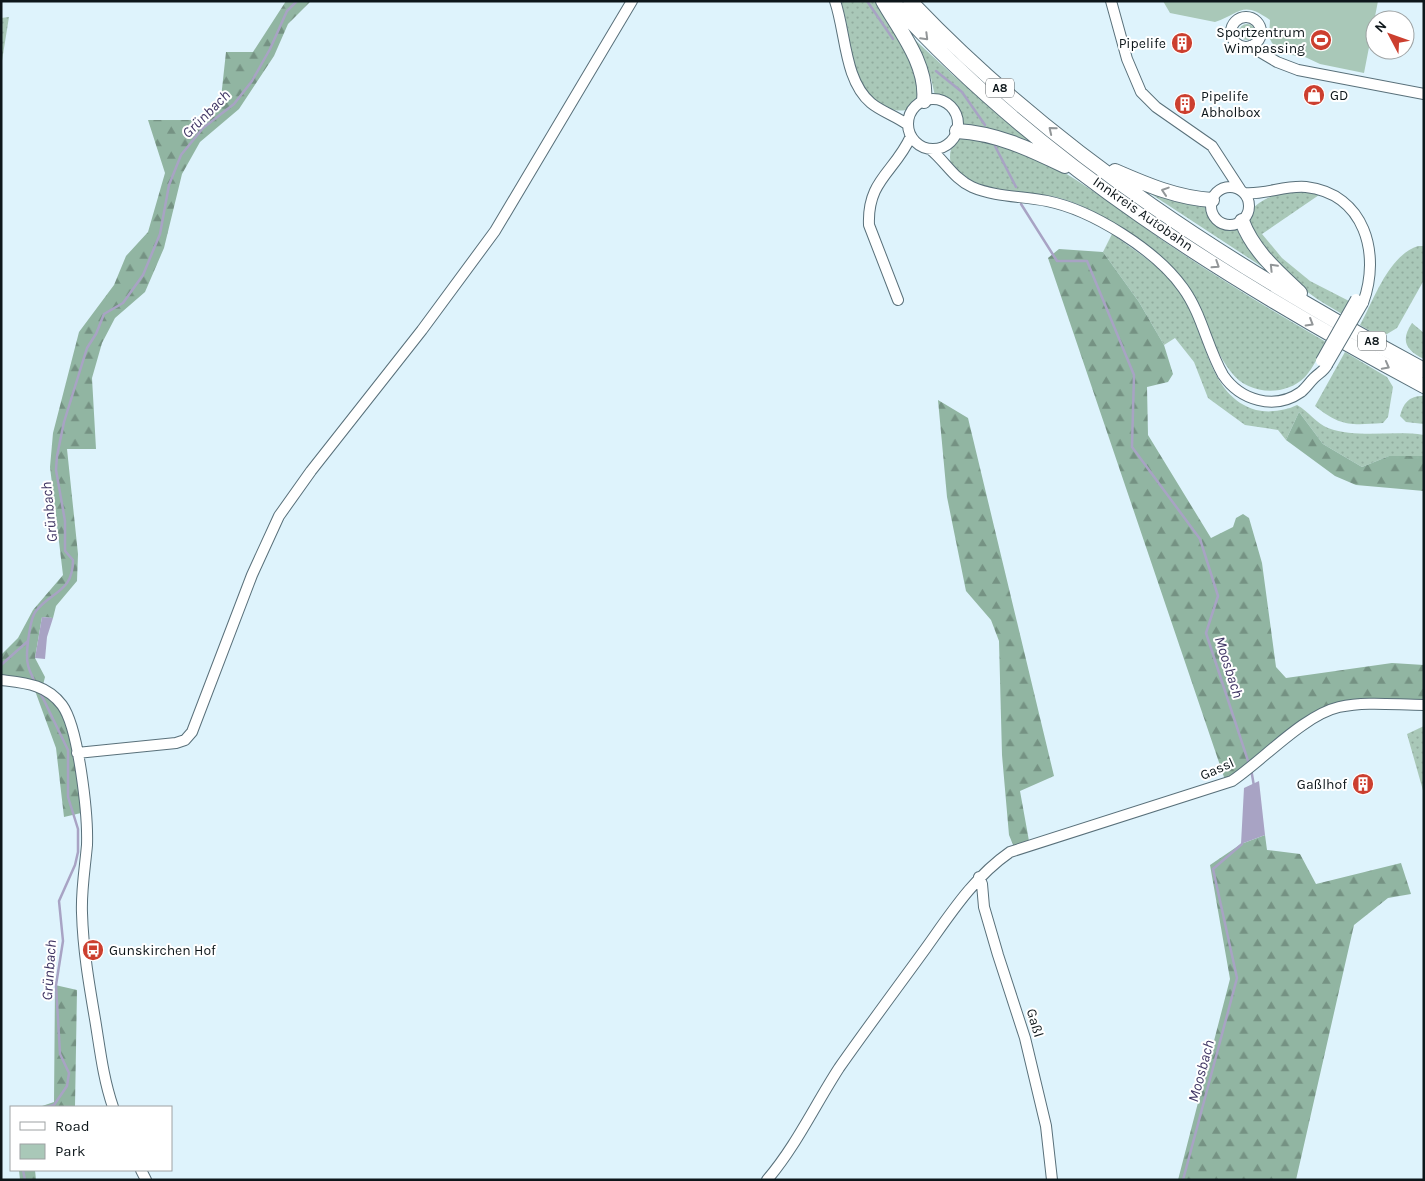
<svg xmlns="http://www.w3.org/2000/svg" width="1425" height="1181" font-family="Karla,sans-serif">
  <defs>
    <pattern id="grass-dots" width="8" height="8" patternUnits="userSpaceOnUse" patternTransform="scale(1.25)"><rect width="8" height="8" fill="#a9c8b8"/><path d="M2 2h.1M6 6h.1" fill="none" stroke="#90ab9e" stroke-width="1.8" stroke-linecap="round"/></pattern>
    <pattern id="forest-firs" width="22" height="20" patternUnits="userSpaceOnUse" patternTransform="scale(1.25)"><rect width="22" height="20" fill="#91b5a2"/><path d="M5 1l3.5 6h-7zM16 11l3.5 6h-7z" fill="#759283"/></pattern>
  </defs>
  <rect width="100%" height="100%" fill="#def3fc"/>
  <path fill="url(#grass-dots)" d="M 841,1 L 877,1 L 905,43 L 914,76 L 922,86 L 922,97 C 919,100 915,106 911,108 C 893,118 865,97 859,80 C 850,55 849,27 841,1 Z
    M 9,17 L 1,67 L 1,18 Z
    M1239 32a8 8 0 1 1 16 0a8 8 0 1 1-16 0Z
    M 914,39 L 954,76 L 1038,147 L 961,127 C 960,109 952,100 935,96 L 931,78 L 911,41 Z
    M 966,135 C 1039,142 1114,208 1174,248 C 1223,281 1274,312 1326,342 C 1319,354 1314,367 1305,377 C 1285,397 1248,395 1231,372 C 1210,345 1203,310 1184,282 C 1170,261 1139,239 1118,226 C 1100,214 1077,202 1056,197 C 1034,192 949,191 950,157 C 950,145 956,140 966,135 Z
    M 1148,192 L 1208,204 C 1209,219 1220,231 1236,228 L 1242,239 L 1268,268 L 1267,270 Z
    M 1286,192 L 1309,192 L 1319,195 L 1262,234 L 1282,258 L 1310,281 L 1349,301 L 1342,314 C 1331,307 1319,301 1309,293 C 1294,282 1255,245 1249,228 C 1242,206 1271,195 1286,192 Z
    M 1112,234 C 1138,253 1167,270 1184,297 C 1206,334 1208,396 1256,410 C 1269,413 1285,411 1297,405 C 1308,411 1317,424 1328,428 C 1359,439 1392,430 1424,435 L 1424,456 L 1389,456 L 1362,467 L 1323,444 L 1299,412 L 1286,440 L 1278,430 L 1245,425 L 1208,398 L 1194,362 L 1175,338 L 1164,345 L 1139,302 L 1103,252 Z
    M 1418,246 L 1424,246 L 1424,280 L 1397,328 L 1387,334 L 1375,334 L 1360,325 C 1374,300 1388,256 1418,246 Z
    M 1412,323 L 1424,333 L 1424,359 C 1406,350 1400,341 1412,323 Z
    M 1345,352 L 1387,377 L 1393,387 L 1388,417 L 1383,423 C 1351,425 1341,427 1315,406 Z
    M 1424,396 L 1424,424 L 1406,422 L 1400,416 C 1403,403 1410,395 1424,396 Z
    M 1424,726 L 1424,794 L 1407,734 Z"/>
  <path fill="url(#forest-firs)" d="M 286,1 L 311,1 L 288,24 L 274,56 L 239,109 L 200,142 L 182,174 L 164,248 L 145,292 L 115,318 L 102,343 L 92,378 L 96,449 L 67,449 L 78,554 L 77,581 L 56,606 L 53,618 L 42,617 L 35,658 L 45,677 L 43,685 L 1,678 L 1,655 L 18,638 L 33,610 L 63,575 L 50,467 L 53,433 L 79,332 L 114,285 L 126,256 L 148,232 L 165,173 L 148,120 L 207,120 L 221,98 L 226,52 L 253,52 Z
    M 1059,249 L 1103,252 L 1139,302 L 1164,345 L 1173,374 L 1168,382 L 1147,387 L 1148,435 L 1211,538 L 1233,527 L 1236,518 L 1243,514 L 1249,518 L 1262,563 L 1276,667 L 1286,678 L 1392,663 L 1424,665 L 1424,700 L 1322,710 L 1225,780 L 1048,258 Z
    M 938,400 L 968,418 L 1054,776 L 1020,791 L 1029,841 L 1014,847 L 1009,835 L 1002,755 L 999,641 L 991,620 L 966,591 L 947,497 Z
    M 1299,412 L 1323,444 L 1362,467 L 1389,456 L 1424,456 L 1424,491 L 1356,485 L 1335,476 L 1286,440 Z
    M 34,688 C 44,695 56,702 62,714 C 77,739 77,784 81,813 L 64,817 L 56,748 Z
    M 1265,835 L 1267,850 L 1300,854 L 1316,884 L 1401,863 L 1411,894 L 1388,898 L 1354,925 L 1296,1180 L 1178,1180 L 1230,979 L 1210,865 L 1241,844 Z
    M 55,985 L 77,990 L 75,1107 L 39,1107 L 54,1102 Z
    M 19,1170 L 35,1170 L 36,1180 L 20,1180 Z"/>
  <path fill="#a9c8b8" d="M 1163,1 L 1378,1 L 1364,73 L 1320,64 L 1305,57 L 1285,54 L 1272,43 L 1269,37 L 1270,20 C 1242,0 1241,13 1215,22 L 1170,13 Z"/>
  <path fill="#a8a3c4" d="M 42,617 L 53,618 L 47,637 L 45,659 L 35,658 Z
    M 1259,781 L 1265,835 L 1241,844 L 1244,788 Z"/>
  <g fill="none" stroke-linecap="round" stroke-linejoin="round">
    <path stroke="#a8a3c4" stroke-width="2.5" d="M 867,1 L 893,39
      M 936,71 L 962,92 L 985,125
      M 995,146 L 1016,187
      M 1021,204 L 1057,261 L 1087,261 L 1134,375 L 1132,447 L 1200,539 L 1218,596 L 1206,633 L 1249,764
      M 1,665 L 28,641
      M 35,683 C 33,677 29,671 28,665 C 25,655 30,618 36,611 C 52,591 73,592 73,560 L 65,551 L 65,521 L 56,470 L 57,456 L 64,422 L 87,348 L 96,334 L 104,314 L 123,303 L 143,275 L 160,234 L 169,185 L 181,155 L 203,128 L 234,104 L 252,81 L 270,49 L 287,11 L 297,1
      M 39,690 L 68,750 L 68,797 L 78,829 L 78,852 L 75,865 L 59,901 L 63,941 L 56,985 L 60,1054 L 69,1073 L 67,1086 L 54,1105 L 47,1107
      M 1251,769 L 1254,786
      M 23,1170 L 25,1180
      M 1183,1180 L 1237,978 L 1213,869 L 1242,844"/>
    <g stroke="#59707a" stroke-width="12">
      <path id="minor" d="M 835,1 C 846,33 844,80 871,103 C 882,112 896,116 908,125
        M 1111,1 L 1127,59 L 1141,92 L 1156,107 L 1212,146 L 1240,189
        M1231 32a15 15 0 1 1 30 0a15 15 0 1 1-30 0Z
        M 1250,46 L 1277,62 L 1298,70 L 1424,94
        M908 124a25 25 0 1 1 50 0a25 25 0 1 1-50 0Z
        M 930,149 C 945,161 954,179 972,187 C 995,197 1023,196 1047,201 C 1092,210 1156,250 1183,288 C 1202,314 1207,347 1223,375 C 1240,400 1274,411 1301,392 C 1306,388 1309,383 1314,378 C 1319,373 1324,371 1327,365
        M1211 206a19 19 0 1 1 38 0a19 19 0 1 1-38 0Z
        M 1244,193 C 1265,195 1285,185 1306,187 C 1365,194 1381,254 1363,303
        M 898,300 L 869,225 C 867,180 895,172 911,136
        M 1,680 C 25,683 46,684 62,705 C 79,728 88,816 87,845 C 85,868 81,891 82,913 C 83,949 89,984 95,1019 C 100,1049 103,1078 113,1107
        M 77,753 L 176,743 L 185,740 L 192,732 L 252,575 L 279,516 L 311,471 L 422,330 L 495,231 L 632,1
        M 979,877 L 982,884 L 984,907 L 998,955 L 1025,1038 L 1046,1126 L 1052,1180
        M 141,1170 L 146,1180
        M 767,1180 C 796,1146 815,1105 839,1068 C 867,1028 897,988 926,948 C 951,913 974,877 1010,852 L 1232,781 C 1263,760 1304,715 1339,707 C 1367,701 1396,705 1424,705"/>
    </g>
    <g stroke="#59707a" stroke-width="16">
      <path id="highway" d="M 883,1 C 900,31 928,65 924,101
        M 892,1 C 1039,164 1232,283 1424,386
        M 910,1 C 1056,155 1238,270 1424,370
        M 957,131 C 996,133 1030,149 1065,166
        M 1115,171 C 1147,185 1178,198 1212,200
        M 1242,221 C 1253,251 1278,272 1300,293"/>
    </g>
    <use href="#minor" stroke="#fff" stroke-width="10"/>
    <use href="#highway" stroke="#fff" stroke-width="14"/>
    <g stroke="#59707a" stroke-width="12" stroke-linecap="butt">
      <path id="minor-bridge" d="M 1321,361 L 1356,299
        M 1327,365 L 1363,303"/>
    </g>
    <use href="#minor-bridge" stroke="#fff" stroke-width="10"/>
  </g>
  <defs><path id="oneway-chevron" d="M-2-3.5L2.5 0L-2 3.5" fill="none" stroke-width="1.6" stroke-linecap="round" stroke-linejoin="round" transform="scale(1.25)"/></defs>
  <g stroke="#929698">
    <use href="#oneway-chevron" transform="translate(925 37) rotate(45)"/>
    <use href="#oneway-chevron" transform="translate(1052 130) rotate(-141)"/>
    <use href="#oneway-chevron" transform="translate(1165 191) rotate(-162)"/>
    <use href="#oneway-chevron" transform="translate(1216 265) rotate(33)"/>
    <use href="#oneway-chevron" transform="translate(1273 267) rotate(-134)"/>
    <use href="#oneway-chevron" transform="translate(1310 323) rotate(31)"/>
    <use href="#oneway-chevron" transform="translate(1386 366) rotate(28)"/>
  </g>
  <defs>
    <g id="stadium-disc" transform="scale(1.125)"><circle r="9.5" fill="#cc3f2f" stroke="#fff"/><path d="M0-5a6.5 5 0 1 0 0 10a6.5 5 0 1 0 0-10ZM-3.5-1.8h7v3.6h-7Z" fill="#fff"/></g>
    <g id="building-disc" transform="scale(1.125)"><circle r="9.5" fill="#cc3f2f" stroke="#fff"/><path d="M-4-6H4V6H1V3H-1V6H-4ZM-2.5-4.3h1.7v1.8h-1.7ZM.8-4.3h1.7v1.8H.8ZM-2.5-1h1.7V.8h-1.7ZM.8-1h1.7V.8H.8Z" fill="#fff"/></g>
    <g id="shop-disc" transform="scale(1.125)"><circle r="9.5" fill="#cc3f2f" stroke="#fff"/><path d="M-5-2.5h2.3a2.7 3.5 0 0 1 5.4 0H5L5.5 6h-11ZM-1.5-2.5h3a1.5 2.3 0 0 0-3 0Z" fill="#fff"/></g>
    <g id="bus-disc" transform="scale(1.125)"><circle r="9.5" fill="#cc3f2f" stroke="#fff"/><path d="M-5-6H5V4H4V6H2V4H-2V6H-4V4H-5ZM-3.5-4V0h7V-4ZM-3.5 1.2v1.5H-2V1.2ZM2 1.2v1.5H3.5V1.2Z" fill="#fff"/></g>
  </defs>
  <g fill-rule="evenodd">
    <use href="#stadium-disc" x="1321" y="40"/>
    <use href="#building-disc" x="1182" y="43"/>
    <use href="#shop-disc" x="1314" y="95"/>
    <use href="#building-disc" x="1185" y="104"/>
    <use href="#building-disc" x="1363" y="784"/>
    <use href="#bus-disc" x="93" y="950"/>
  </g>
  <g text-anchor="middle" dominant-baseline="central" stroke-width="4" stroke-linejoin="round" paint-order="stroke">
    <g fill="#fff" stroke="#565c5f" stroke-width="1">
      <rect x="986" y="78.5" width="28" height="19" rx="4"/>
      <rect x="1358" y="331.5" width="28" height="19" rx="4"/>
    </g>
    <g font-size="12" font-weight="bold" fill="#0d161a">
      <text x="1000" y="88">A8</text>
      <text x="1372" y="341">A8</text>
    </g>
    <g font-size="14" fill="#0d161a" stroke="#fff" text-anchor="end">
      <text x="1305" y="32">Sportzentrum<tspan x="1305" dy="16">Wimpassing</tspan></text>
      <text x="1166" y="43">Pipelife</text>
      <text x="1330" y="95" text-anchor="start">GD</text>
      <text x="1201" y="96" text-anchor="start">Pipelife<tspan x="1201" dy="16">Abholbox</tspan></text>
      <text x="1347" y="784">Gaßlhof</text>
      <text x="109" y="950" text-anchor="start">Gunskirchen Hof</text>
    </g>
    <g font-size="14" fill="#0d161a" stroke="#fff">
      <text transform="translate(1143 214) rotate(35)">Innkreis Autobahn</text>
      <text transform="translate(1217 769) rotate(-24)">Gassl</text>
      <text transform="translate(1035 1023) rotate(73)">Gaßl</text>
    </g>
    <g font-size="15" font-style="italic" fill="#413765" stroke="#fff">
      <text transform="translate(206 114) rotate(-45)">Grünbach</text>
      <text transform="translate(49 512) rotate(-96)">Grünbach</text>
      <text transform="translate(1229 667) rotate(72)">Moosbach</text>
      <text transform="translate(49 970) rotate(-86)">Grünbach</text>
      <text transform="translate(1201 1071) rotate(-75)">Moosbach</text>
    </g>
  </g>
  <rect width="1425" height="1181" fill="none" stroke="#0d161a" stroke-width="5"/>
  <rect x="10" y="1106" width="162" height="65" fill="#ffffff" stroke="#9ea2a3"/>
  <rect x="20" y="1122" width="25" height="8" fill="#ffffff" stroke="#9ea2a3"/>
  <text x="55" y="1131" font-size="15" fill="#0d161a">Road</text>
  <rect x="20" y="1144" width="25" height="15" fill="#a9c8b8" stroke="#9ea2a3"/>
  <text x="55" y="1156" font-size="15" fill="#0d161a">Park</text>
  <g transform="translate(1390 35) rotate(311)"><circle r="24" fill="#ffffff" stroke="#9ea2a3"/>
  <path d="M0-4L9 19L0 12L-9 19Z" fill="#cc3f2f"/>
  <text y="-8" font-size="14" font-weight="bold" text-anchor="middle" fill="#0d161a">N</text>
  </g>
</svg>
